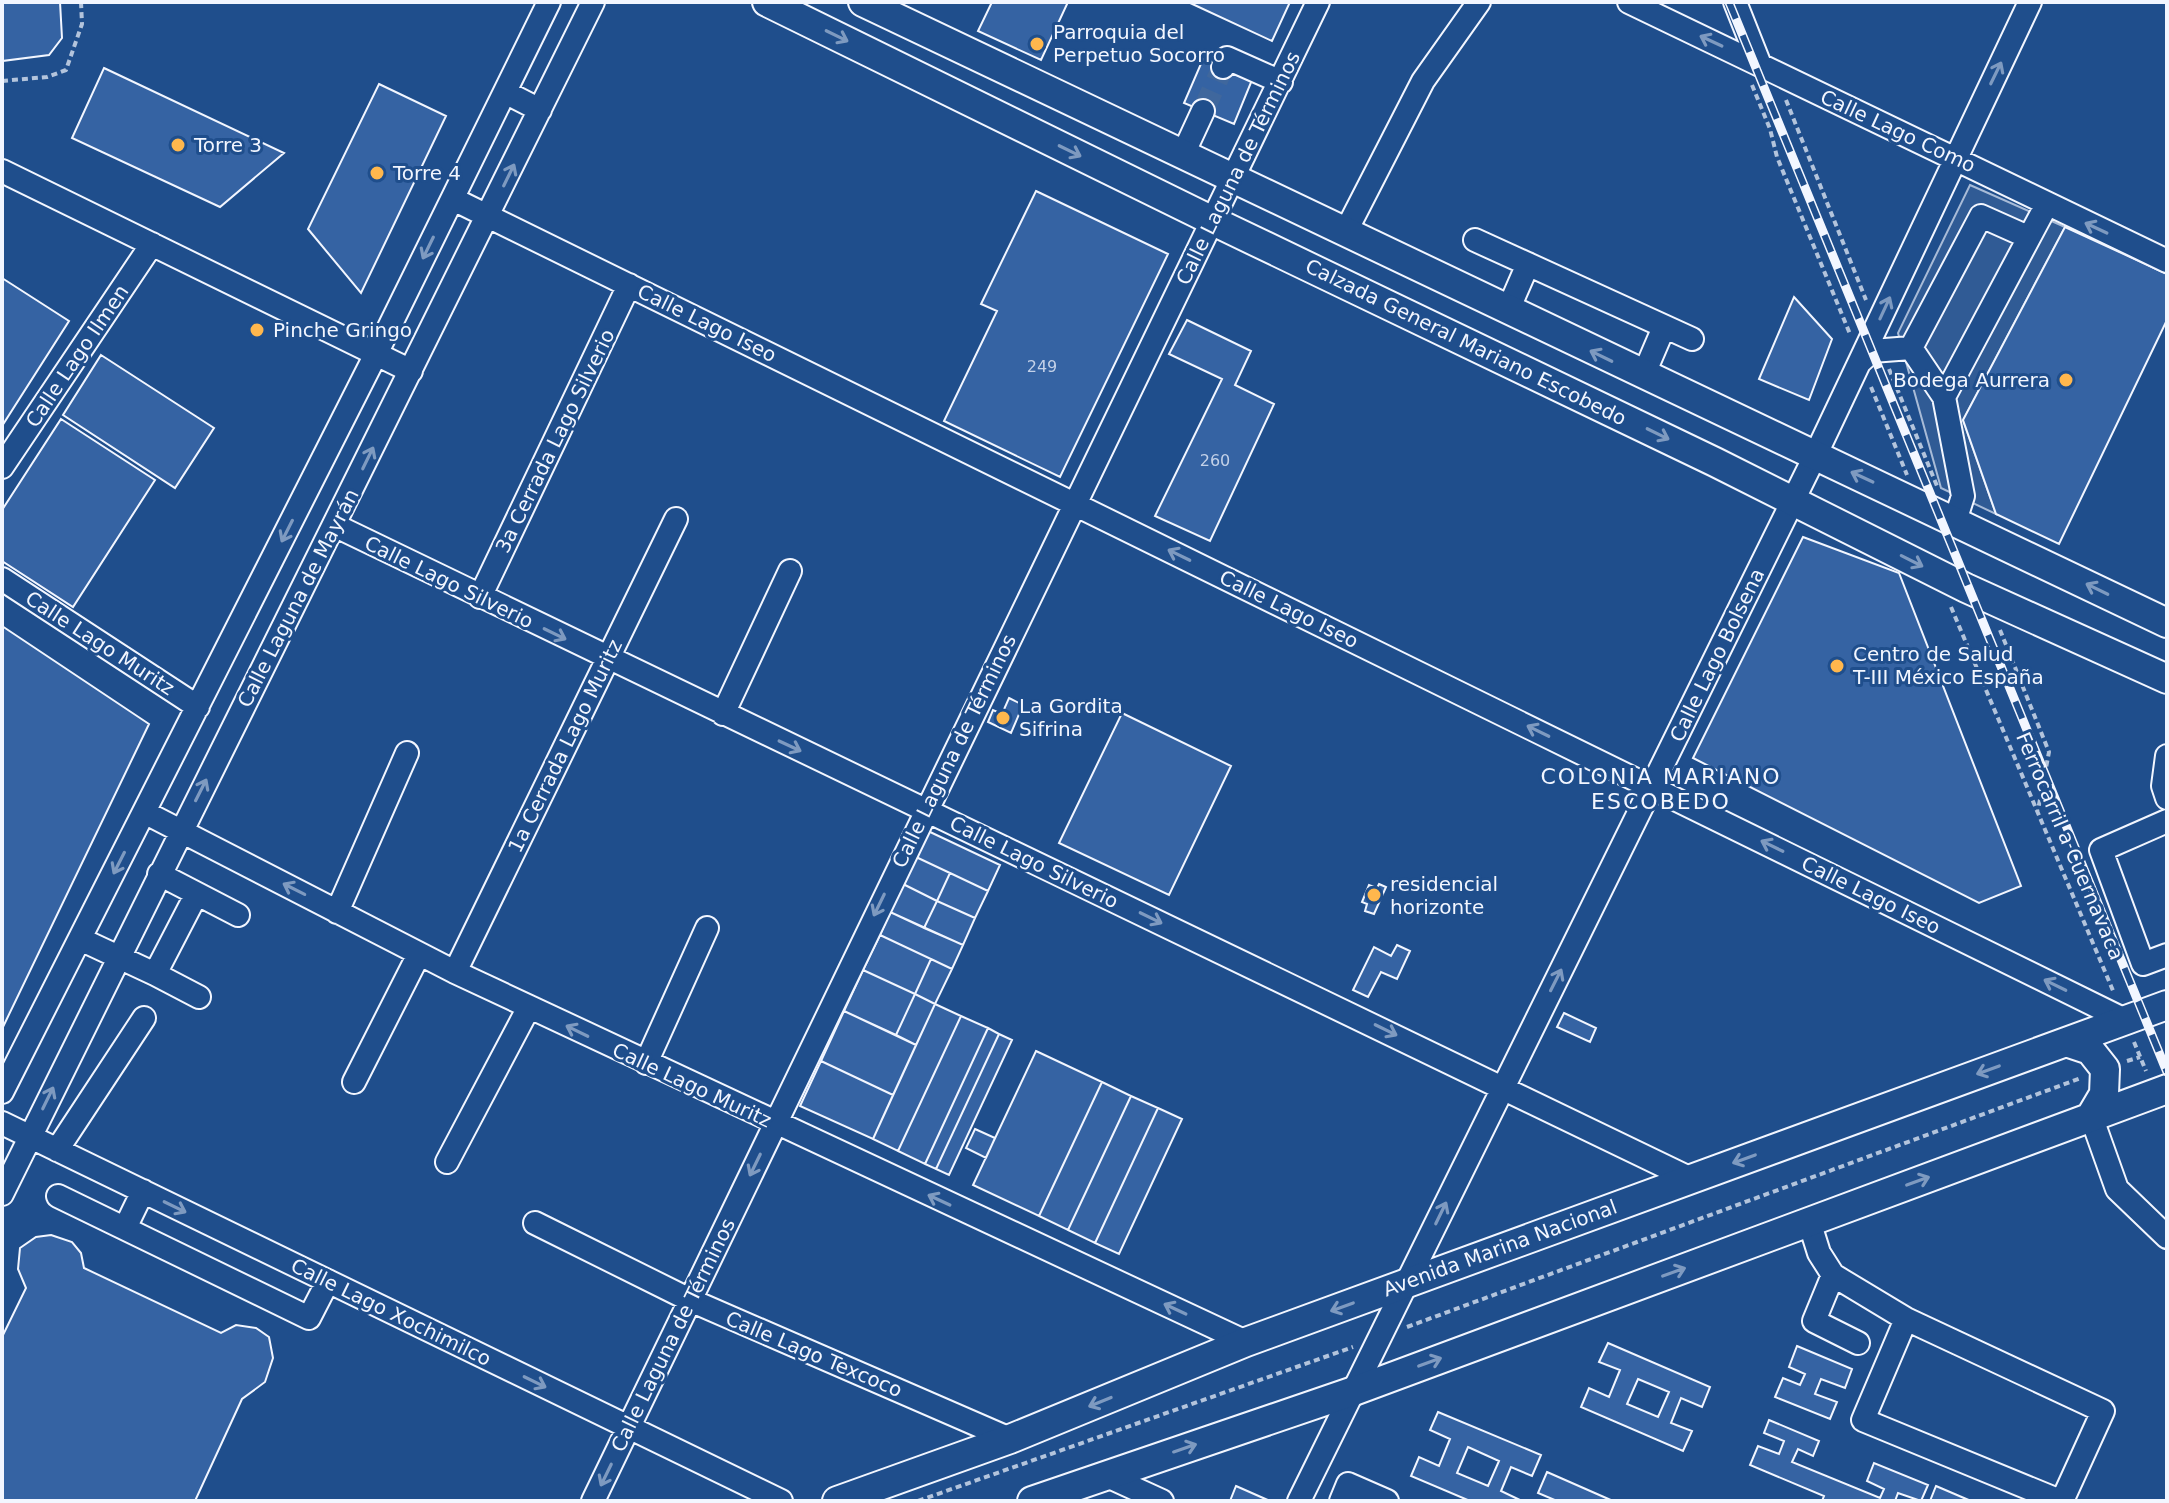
<svg xmlns="http://www.w3.org/2000/svg" width="2169" height="1503" font-family="'DejaVu Sans',sans-serif">
  <rect width="100%" height="100%" fill="#1f4e8c"/>
  <path fill="#305b95" stroke="#a8bbd7" stroke-width="2" d="M 1970,185 L 2065,227 L 1963,420 L 1996,514 L 1941,488 L 1898,333 Z"/>
  <path fill="#3563a3" stroke="#f2f6ff" stroke-width="2" fill-rule="evenodd" d="M 2,2 L 60,2 L 62,38 L 49,55 L 2,61 Z
    M 992,2 L 1068,2 L 1041,60 L 978,31 Z
    M 1188,2 L 1290,2 L 1272,41 Z
    M 1203,59 L 1252,80 L 1234,124 L 1184,103 Z
    M 104,68 L 284,153 L 220,207 L 72,138 Z
    M 379,84 L 446,116 L 361,293 L 308,229 Z
    M 1036,191 L 1168,254 L 1060,477 L 944,421 L 997,311 L 981,304 Z
    M 2065,227 L 2167,274 L 2167,320 L 2059,544 L 1996,514 L 1963,420 Z
    M 2,278 L 69,321 L 2,426 Z
    M 1794,297 L 1832,339 L 1809,400 L 1759,379 Z
    M 1187,320 L 1251,351 L 1235,385 L 1274,404 L 1210,541 L 1155,516 L 1222,379 L 1169,354 Z
    M 101,355 L 214,428 L 175,488 L 63,415 Z
    M 61,419 L 155,480 L 73,607 L 2,561 L 2,510 Z
    M 1803,537 L 1899,573 L 2021,886 L 1979,903 L 1693,758 Z
    M 2,626 L 149,724 L 2,1029 Z
    M 1009,698 L 1023,705 L 1011,733 L 988,722 L 993,710 L 1002,714 Z
    M 1122,713 L 1231,766 L 1169,895 L 1059,843 Z
    M 928,831 L 1000,865 L 988,891 L 916,857 Z
    M 916,857 L 950,873 L 937,901 L 903,884 Z
    M 950,873 L 988,891 L 975,918 L 937,901 Z
    M 903,884 L 937,901 L 924,928 L 890,912 Z
    M 1379,884 L 1386,887 L 1374,914 L 1365,911 L 1367,904 L 1362,902 L 1369,885 L 1377,888 Z
    M 937,901 L 975,918 L 963,945 L 924,928 Z
    M 890,912 L 963,945 L 952,969 L 880,935 Z
    M 880,935 L 931,959 L 915,994 L 863,970 Z
    M 1397,945 L 1410,951 L 1397,979 L 1381,972 L 1368,997 L 1353,990 L 1374,947 L 1391,956 Z
    M 931,959 L 952,969 L 935,1004 L 915,994 Z
    M 863,970 L 915,994 L 896,1035 L 844,1011 Z
    M 915,994 L 935,1004 L 916,1045 L 896,1035 Z
    M 935,1004 L 961,1016 L 898,1151 L 873,1139 Z
    M 844,1011 L 916,1045 L 893,1095 L 821,1061 Z
    M 1564,1013 L 1596,1028 L 1590,1042 L 1557,1027 Z
    M 961,1016 L 988,1028 L 925,1164 L 898,1151 Z
    M 988,1028 L 999,1034 L 936,1169 L 925,1164 Z
    M 999,1034 L 1012,1040 L 949,1175 L 936,1169 Z
    M 1036,1051 L 1102,1082 L 1039,1216 L 973,1185 Z
    M 821,1061 L 893,1095 L 873,1139 L 800,1106 Z
    M 1102,1082 L 1131,1096 L 1068,1230 L 1039,1216 Z
    M 1131,1096 L 1158,1108 L 1095,1243 L 1068,1230 Z
    M 1158,1108 L 1182,1119 L 1119,1254 L 1095,1243 Z
    M 975,1129 L 995,1138 L 986,1158 L 966,1148 Z
    M 51,1235 L 72,1242 L 81,1253 L 84,1268 L 221,1333 L 236,1325 L 256,1328 L 269,1337 L 273,1358 L 265,1382 L 242,1399 L 195,1501 L 2,1501 L 2,1337 L 26,1288 L 18,1269 L 20,1248 L 36,1237 Z
    M 1608,1343 L 1710,1387 L 1702,1407 L 1681,1398 L 1671,1423 L 1692,1431 L 1683,1451 L 1581,1407 L 1589,1388 L 1609,1397 L 1620,1370 L 1599,1362 ZM 1638,1379 L 1669,1392 L 1658,1417 L 1627,1404 Z
    M 1797,1346 L 1852,1369 L 1845,1388 L 1821,1379 L 1815,1394 L 1837,1402 L 1830,1419 L 1775,1397 L 1783,1378 L 1800,1385 L 1805,1374 L 1789,1367 Z
    M 1438,1412 L 1541,1455 L 1532,1476 L 1511,1467 L 1501,1491 L 1522,1501 L 1470,1501 L 1411,1476 L 1419,1457 L 1439,1466 L 1450,1439 L 1430,1430 ZM 1468,1447 L 1499,1461 L 1488,1486 L 1457,1473 Z
    M 1769,1420 L 1819,1441 L 1813,1456 L 1798,1449 L 1792,1462 L 1880,1498 L 1884,1489 L 1867,1481 L 1874,1463 L 1928,1485 L 1921,1501 L 1898,1493 L 1895,1501 L 1822,1501 L 1824,1496 L 1750,1465 L 1758,1446 L 1779,1454 L 1784,1441 L 1764,1433 Z
    M 1547,1472 L 1613,1501 L 1557,1501 L 1538,1493 Z
    M 1236,1486 L 1270,1501 L 1230,1501 Z
    M 1936,1486 L 1971,1501 L 1930,1501 Z"/>
  <g fill="none" stroke-linecap="round" stroke-linejoin="round">
    <path stroke="#3f679d" stroke-width="22" stroke-dasharray="22 11" stroke-linecap="butt" d="M 1203,111 L 1223,67"/>
    <g stroke="#f2f6ff" stroke-width="26">
      <path id="minor" d="M 1629,2 L 2167,261
        M 1735,2 L 1760,65
        M 1223,67 L 1227,58 L 1281,82
        M 505,92 L 540,110
        M 1184,152 L 1203,111
        M 2,171 L 411,371
        M 453,199 L 2125,1020
        M 1346,231 L 1423,81 L 1479,2
        M 1475,240 L 1692,339
        M 1508,310 L 1528,264
        M 1861,361 L 1872,351 L 1911,348
        M 1643,376 L 1664,327
        M 1944,397 L 2047,204
        M 2,467 L 152,244
        M 1955,521 L 1963,496 L 1944,397 L 1911,348 L 1981,216 L 2028,237
        M 334,525 L 1689,1178
        M 2,579 L 198,707
        M 480,597 L 629,285
        M 723,714 L 790,571
        M 2167,756 L 2163,786 L 2167,798
        M 144,812 L 455,972 L 1246,1342
        M 2167,821 L 2101,850 L 2143,964 L 2167,955
        M 159,874 L 238,915
        M 337,912 L 407,753
        M 80,939 L 155,974 L 196,895
        M 455,972 L 676,519
        M 155,974 L 199,997
        M 646,1063 L 707,928
        M 354,1082 L 419,954
        M 2,1092 L 376,354 L 549,2
        M 2091,1116 L 2117,1189 L 2167,1237
        M 2,1123 L 781,1501
        M 57,1150 L 144,1018
        M 447,1162 L 529,1007
        M 2,1194 L 593,2
        M 58,1196 L 309,1318 L 328,1281
        M 1809,1221 L 1819,1253 L 1833,1275 L 1906,1319 L 2103,1411 L 2062,1501
        M 535,1223 L 690,1300 L 1010,1439
        M 125,1228 L 143,1191
        M 1833,1275 L 1814,1321 L 1858,1343
        M 1906,1319 L 1863,1420 L 2060,1501
        M 1105,1475 L 1162,1501
        M 593,1501 L 1318,2
        M 1299,1501 L 1816,454 L 2030,2
        M 1341,1501 L 1348,1484 L 1387,1501"/>
    </g>
    <g stroke="#f2f6ff" stroke-width="32">
      <path id="major" d="M 767,2 L 1213,221 L 1715,462 L 1966,588 L 2167,679
        M 863,2 L 2167,623
        M 2066,1042 L 2090,1050 L 2105,1069 L 2104,1094 L 2091,1116
        M 837,1501 L 1010,1439 L 1246,1342 L 2167,1005
        M 1032,1501 L 1354,1391 L 2167,1089"/>
    </g>
    <path stroke="#b3c4dc" stroke-width="4" stroke-dasharray="6 4" stroke-linecap="butt" d="M 2,81 L 47,77 L 66,70 L 82,24 L 81,2
      M 1752,85 L 1770,129 L 1777,157 L 1850,334
      M 1786,100 L 1866,300
      M 1889,369 L 1937,486
      M 1871,387 L 1907,475
      M 1951,607 L 2114,993
      M 2000,630 L 2049,752 L 2038,810
      M 2134,1042 L 2146,1071
      M 2127,1061 L 2140,1057
      M 1407,1327 L 2081,1078
      M 918,1501 L 1353,1347"/>
    <use href="#minor" stroke="#1f4e8c" stroke-width="22"/>
    <use href="#major" stroke="#1f4e8c" stroke-width="28"/>
    <g stroke="#f2f6ff" stroke-width="9">
      <path id="rail" d="M 1729,2 L 2167,1072"/>
    </g>
    <use href="#rail" stroke="#1f4e8c" stroke-width="6" stroke-dasharray="18" stroke-linecap="butt"/>
  </g>
  <defs><path id="oneway-shaft" d="M-6 0H5M1.5-3L5.5 0L1.5 3" fill="none" stroke-width="1.6" stroke-linecap="round" stroke-linejoin="round" transform="scale(2)"/></defs>
  <g stroke="#7e9ac0">
    <use href="#oneway-shaft" transform="translate(837 36) rotate(26)"/>
    <use href="#oneway-shaft" transform="translate(1711 41) rotate(-155)"/>
    <use href="#oneway-shaft" transform="translate(1996 73) rotate(-64)"/>
    <use href="#oneway-shaft" transform="translate(1070 151) rotate(26)"/>
    <use href="#oneway-shaft" transform="translate(509 175) rotate(-64)"/>
    <use href="#oneway-shaft" transform="translate(2096 228) rotate(-155)"/>
    <use href="#oneway-shaft" transform="translate(428 248) rotate(116)"/>
    <use href="#oneway-shaft" transform="translate(1885 308) rotate(-65)"/>
    <use href="#oneway-shaft" transform="translate(1601 356) rotate(-154)"/>
    <use href="#oneway-shaft" transform="translate(1658 434) rotate(26)"/>
    <use href="#oneway-shaft" transform="translate(368 458) rotate(-64)"/>
    <use href="#oneway-shaft" transform="translate(1862 477) rotate(-155)"/>
    <use href="#oneway-shaft" transform="translate(287 531) rotate(117)"/>
    <use href="#oneway-shaft" transform="translate(1179 555) rotate(-154)"/>
    <use href="#oneway-shaft" transform="translate(1912 561) rotate(27)"/>
    <use href="#oneway-shaft" transform="translate(2097 589) rotate(-154)"/>
    <use href="#oneway-shaft" transform="translate(555 634) rotate(26)"/>
    <use href="#oneway-shaft" transform="translate(1538 731) rotate(-154)"/>
    <use href="#oneway-shaft" transform="translate(790 746) rotate(25)"/>
    <use href="#oneway-shaft" transform="translate(201 790) rotate(-63)"/>
    <use href="#oneway-shaft" transform="translate(1772 846) rotate(-154)"/>
    <use href="#oneway-shaft" transform="translate(119 863) rotate(117)"/>
    <use href="#oneway-shaft" transform="translate(294 889) rotate(-153)"/>
    <use href="#oneway-shaft" transform="translate(879 905) rotate(116)"/>
    <use href="#oneway-shaft" transform="translate(1151 918) rotate(26)"/>
    <use href="#oneway-shaft" transform="translate(1556 980) rotate(-63)"/>
    <use href="#oneway-shaft" transform="translate(2055 985) rotate(-154)"/>
    <use href="#oneway-shaft" transform="translate(1386 1030) rotate(26)"/>
    <use href="#oneway-shaft" transform="translate(577 1031) rotate(-154)"/>
    <use href="#oneway-shaft" transform="translate(1988 1070) rotate(160)"/>
    <use href="#oneway-shaft" transform="translate(48 1098) rotate(-64)"/>
    <use href="#oneway-shaft" transform="translate(1744 1159) rotate(160)"/>
    <use href="#oneway-shaft" transform="translate(755 1165) rotate(116)"/>
    <use href="#oneway-shaft" transform="translate(1918 1181) rotate(-20)"/>
    <use href="#oneway-shaft" transform="translate(939 1200) rotate(-155)"/>
    <use href="#oneway-shaft" transform="translate(175 1207) rotate(26)"/>
    <use href="#oneway-shaft" transform="translate(1441 1213) rotate(-64)"/>
    <use href="#oneway-shaft" transform="translate(1674 1272) rotate(-20)"/>
    <use href="#oneway-shaft" transform="translate(1342 1307) rotate(160)"/>
    <use href="#oneway-shaft" transform="translate(1175 1309) rotate(-155)"/>
    <use href="#oneway-shaft" transform="translate(1430 1362) rotate(-20)"/>
    <use href="#oneway-shaft" transform="translate(535 1382) rotate(26)"/>
    <use href="#oneway-shaft" transform="translate(1100 1402) rotate(158)"/>
    <use href="#oneway-shaft" transform="translate(1185 1448) rotate(-19)"/>
    <use href="#oneway-shaft" transform="translate(606 1475) rotate(116)"/>
  </g>
  <g fill="#ffb74d" stroke="#1f4e8c" stroke-width="3">
    <circle cx="1037" cy="44" r="8"/>
    <circle cx="178" cy="145" r="8"/>
    <circle cx="377" cy="173" r="8"/>
    <circle cx="257" cy="330" r="8"/>
    <circle cx="2066" cy="380" r="8"/>
    <circle cx="1837" cy="666" r="8"/>
    <circle cx="1003" cy="718" r="8"/>
    <circle cx="1374" cy="895" r="8"/>
  </g>
  <g text-anchor="middle" dominant-baseline="central" stroke-width="6" stroke-linejoin="round" paint-order="stroke">
    <g font-size="16" fill="#c3d1e8">
      <text x="1042" y="366">249</text>
      <text x="1215" y="460">260</text>
    </g>
    <g font-size="20" fill="#f2f6ff" stroke="#1f4e8c" text-anchor="start">
      <text x="1053" y="32">Parroquia del<tspan x="1053" dy="23">Perpetuo Socorro</tspan></text>
      <text x="194" y="145">Torre 3</text>
      <text x="393" y="173">Torre 4</text>
      <text x="273" y="330">Pinche Gringo</text>
      <text x="2050" y="380" text-anchor="end">Bodega Aurrera</text>
      <text x="1853" y="654">Centro de Salud<tspan x="1853" dy="23">T-III México España</tspan></text>
      <text x="1019" y="706">La Gordita<tspan x="1019" dy="23">Sifrina</tspan></text>
      <text x="1390" y="884">residencial<tspan x="1390" dy="23">horizonte</tspan></text>
    </g>
    <g font-size="20" fill="#f2f6ff" stroke="#1f4e8c">
      <text transform="translate(1898 131) rotate(25)">Calle Lago Como</text>
      <text transform="translate(1238 168) rotate(-64)">Calle Laguna de Términos</text>
      <text transform="translate(707 323) rotate(26)">Calle Lago Iseo</text>
      <text transform="translate(1466 342) rotate(26)">Calzada General Mariano Escobedo</text>
      <text transform="translate(77 356) rotate(-56)">Calle Lago Ilmen</text>
      <text transform="translate(555 441) rotate(-64)">3a Cerrada Lago Silverio</text>
      <text transform="translate(449 582) rotate(26)">Calle Lago Silverio</text>
      <text transform="translate(298 598) rotate(-63)">Calle Laguna de Mayrán</text>
      <text transform="translate(1289 609) rotate(26)">Calle Lago Iseo</text>
      <text transform="translate(100 643) rotate(33)">Calle Lago Muritz</text>
      <text transform="translate(1717 655) rotate(-64)">Calle Lago Bolsena</text>
      <text transform="translate(565 746) rotate(-64)">1a Cerrada Lago Muritz</text>
      <text transform="translate(954 751) rotate(-64)">Calle Laguna de Términos</text>
      <text transform="translate(2070 846) rotate(67)">Ferrocarril a Cuernavaca</text>
      <text transform="translate(1034 862) rotate(26)">Calle Lago Silverio</text>
      <text transform="translate(1871 895) rotate(26)">Calle Lago Iseo</text>
      <text transform="translate(692 1085) rotate(25)">Calle Lago Muritz</text>
      <text transform="translate(1500 1248) rotate(-20)">Avenida Marina Nacional</text>
      <text transform="translate(391 1312) rotate(26)">Calle Lago Xochimilco</text>
      <text transform="translate(673 1335) rotate(-64)">Calle Laguna de Términos</text>
      <text transform="translate(814 1354) rotate(23)">Calle Lago Texcoco</text>
    </g>
    <g font-size="22" letter-spacing="2" fill="#f2f6ff" stroke="#1f4e8c">
      <text x="1661" y="776">COLONIA MARIANO<tspan x="1661" dy="25">ESCOBEDO</tspan></text>
    </g>
  </g>
  <rect width="2169" height="1503" fill="none" stroke="#f2f6ff" stroke-width="8"/>
</svg>
